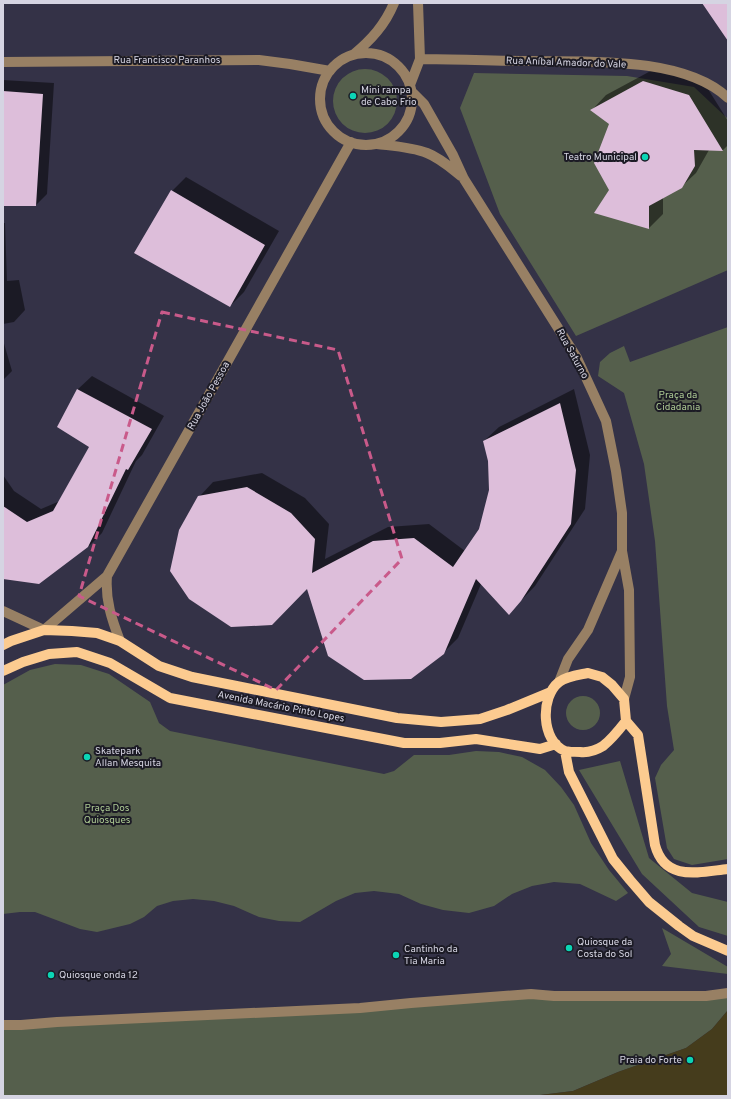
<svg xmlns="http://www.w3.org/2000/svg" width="731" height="1099" font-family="Overpass,sans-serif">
  <rect width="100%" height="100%" fill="#343247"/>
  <path fill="#555f4c" d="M333 101a32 32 0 1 1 64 0a32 32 0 1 1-64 0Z
    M 474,73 L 627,76 L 694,87 L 728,119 L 728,270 L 576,336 L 500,214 L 460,108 Z
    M 728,327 L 728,859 L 692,865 L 674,859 L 667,848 L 655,778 L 661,765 L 674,750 L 667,706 L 655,541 L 644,464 L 624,393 L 598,376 L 600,362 L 610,353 L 624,346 L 630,362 Z
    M 55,664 L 81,665 L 109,674 L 150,702 L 159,723 L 170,731 L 384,774 L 394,771 L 414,755 L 449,755 L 476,751 L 499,752 L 522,757 L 545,770 L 561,787 L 574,805 L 591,843 L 609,870 L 628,893 L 616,901 L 580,884 L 554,882 L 532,886 L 512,894 L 494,906 L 469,913 L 443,910 L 421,904 L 399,894 L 374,891 L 355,893 L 336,901 L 300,922 L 279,921 L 259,917 L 234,906 L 214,901 L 193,899 L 173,901 L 157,906 L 144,917 L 130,924 L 97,932 L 80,929 L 35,912 L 20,912 L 3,914 L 3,685 L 30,670 Z
    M566 713a17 17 0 1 1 34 0a17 17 0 1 1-34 0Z
    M 620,761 L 649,858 L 692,893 L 728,902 L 728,936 L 699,927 L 642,874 L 579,770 Z
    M 662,928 L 728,967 L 728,974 L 662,966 L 671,954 Z
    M 728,993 L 728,1010 L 712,1029 L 686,1048 L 618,1072 L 573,1091 L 532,1096 L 3,1096 L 3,1025 L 531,994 Z"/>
  <path fill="#453c1c" d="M 728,1010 L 728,1096 L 532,1096 L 573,1091 L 618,1072 L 686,1048 L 712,1029 Z"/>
  <path fill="#0007" d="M 658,67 L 703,81 L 728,121 L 728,145 L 723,150 L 709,150 L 696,173 L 681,187 L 663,197 L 663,214 L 649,228 L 595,212 L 610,190 L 610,124 L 592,110 L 606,95 Z
    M 3,80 L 54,83 L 47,194 L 36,205 L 3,205 Z
    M 186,177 L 279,231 L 244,292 L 230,306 L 172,191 Z
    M 3,223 L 5,223 L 7,281 L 19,280 L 25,310 L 14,322 L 3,324 Z
    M 3,340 L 12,371 L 3,380 Z
    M 92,376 L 164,416 L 142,455 L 136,461 L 102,533 L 88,547 L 3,578 L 3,475 L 14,491 L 41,509 L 60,501 L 90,446 L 58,427 L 78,389 Z
    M 574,389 L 590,455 L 585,509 L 535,586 L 509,613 L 481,584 L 458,638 L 443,653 L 307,588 L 199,497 L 213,482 L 262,473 L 305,498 L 329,524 L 325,559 L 388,527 L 429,524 L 465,551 L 480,530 L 490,490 L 489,461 L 484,441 L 499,427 Z"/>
  <path fill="#ddbeda" d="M 702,3 L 728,3 L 728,41 Z
    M 643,81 L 689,95 L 723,151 L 694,150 L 695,166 L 682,188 L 649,206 L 649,229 L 594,213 L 609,190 L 594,163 L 609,124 L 590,110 Z
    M 3,91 L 43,94 L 36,206 L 3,206 Z
    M 171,190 L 265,245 L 230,307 L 134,253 Z
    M 77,389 L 152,429 L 128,470 L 126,469 L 88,547 L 39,584 L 3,579 L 3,506 L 27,522 L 53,511 L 89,447 L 57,427 Z
    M 560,403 L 576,470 L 571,524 L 521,601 L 509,615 L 476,579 L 444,654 L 411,679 L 364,680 L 328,656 L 307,589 L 272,625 L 231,627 L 189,599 L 170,571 L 179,530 L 198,496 L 247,487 L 291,513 L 315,539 L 312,573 L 373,541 L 414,538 L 453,567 L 479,529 L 489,490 L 488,461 L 483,441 Z"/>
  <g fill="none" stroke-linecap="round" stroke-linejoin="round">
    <path stroke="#988064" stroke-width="10" d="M320 99a46 46 0 1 1 92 0a46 46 0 1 1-92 0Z
      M 353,55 C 371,40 385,25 394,3
      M 420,59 C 457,59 493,61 530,61 C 587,62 684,56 728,98
      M 3,62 L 259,60 L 290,64 L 330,71
      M 410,85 L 420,59 L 418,3
      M 412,92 L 424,104 L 453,155 L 464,179 L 577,358 L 606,421 L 616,471 L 622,513 L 622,551 L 629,590 L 630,677 L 624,699
      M 377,144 C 393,146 412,147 427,153 C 440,158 451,168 461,176
      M 107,576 C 105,600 112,620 120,641
      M 3,611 L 44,630 L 107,576 L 351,142
      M 559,682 L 568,659 L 588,630 L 622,551
      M 3,1025 L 21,1025 L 57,1022 L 360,1008 L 411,1003 L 531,994 L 554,996 L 706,996 L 728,993"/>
    <path stroke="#fccb90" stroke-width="10" d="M 3,645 L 11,641 L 44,630 L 72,631 L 97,633 L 120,641 L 159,666 L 192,677 L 397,718 L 441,722 L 480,719 L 507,710 L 551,692
      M 3,671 L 23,662 L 49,654 L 77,652 L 110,663 L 170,698 L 404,743 L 440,743 L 476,739 L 540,749 L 556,744
      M 588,673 L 602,677 L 612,685 L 624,699 L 626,721 C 619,730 612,739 603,746 C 595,751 589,753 580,752 C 576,752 569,752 565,751 C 541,741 540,697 559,682 C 567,676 578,675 588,673 Z
      M 626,721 L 638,735 L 655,845 C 665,882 699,872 728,869
      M 565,751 L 569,772 L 613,859 L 630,880 L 649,902 L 679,926 L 693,936 L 728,951"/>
  </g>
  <path fill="none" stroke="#c95a8a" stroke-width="3" stroke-dasharray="8 5" stroke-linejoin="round" d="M 162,312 L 338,350 L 402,559 L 276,690 L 79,596 Z"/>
  <g fill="#0bd5b5" stroke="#1c1b25" stroke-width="1.5">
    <circle cx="353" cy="96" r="4"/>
    <circle cx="645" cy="157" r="4"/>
    <circle cx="87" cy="757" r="4"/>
    <circle cx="569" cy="948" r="4"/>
    <circle cx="396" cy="955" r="4"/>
    <circle cx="51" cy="975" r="4"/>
    <circle cx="690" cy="1060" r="4"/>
  </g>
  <g text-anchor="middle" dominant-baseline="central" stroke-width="4" stroke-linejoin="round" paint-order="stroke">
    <g font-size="10" fill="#d5d4e2" stroke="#1c1b25">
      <text x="167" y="60">Rua Francisco Paranhos</text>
      <text transform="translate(566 63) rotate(2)">Rua Aníbal Amador do Vale</text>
      <text transform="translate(572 354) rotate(61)">Rua Saturno</text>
      <text transform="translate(209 396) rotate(-61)">Rua João Pessoa</text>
      <text transform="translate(281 707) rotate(11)">Avenida Macário Pinto Lopes</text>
    </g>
    <g font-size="10" fill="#d5d4e2" stroke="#1c1b25" text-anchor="start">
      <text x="361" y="90">Mini rampa<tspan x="361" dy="12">de Cabo Frio</tspan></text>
      <text x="637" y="157" text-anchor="end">Teatro Municipal</text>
      <text x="95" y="751">Skatepark<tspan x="95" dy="12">Allan Mesquita</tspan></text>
      <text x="577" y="942">Quiosque da<tspan x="577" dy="12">Costa do Sol</tspan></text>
      <text x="404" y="949">Cantinho da<tspan x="404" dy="12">Tia Maria</tspan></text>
      <text x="59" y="975">Quiosque onda 12</text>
      <text x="682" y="1060" text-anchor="end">Praia do Forte</text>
    </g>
    <g font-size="10" fill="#adca93" stroke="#1c1b25">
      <text x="678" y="395">Praça da<tspan x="678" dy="12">Cidadania</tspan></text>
      <text x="107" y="808">Praça Dos<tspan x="107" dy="12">Quiosques</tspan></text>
    </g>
  </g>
  <rect width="731" height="1099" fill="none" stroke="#d5d4e2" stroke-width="8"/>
</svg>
